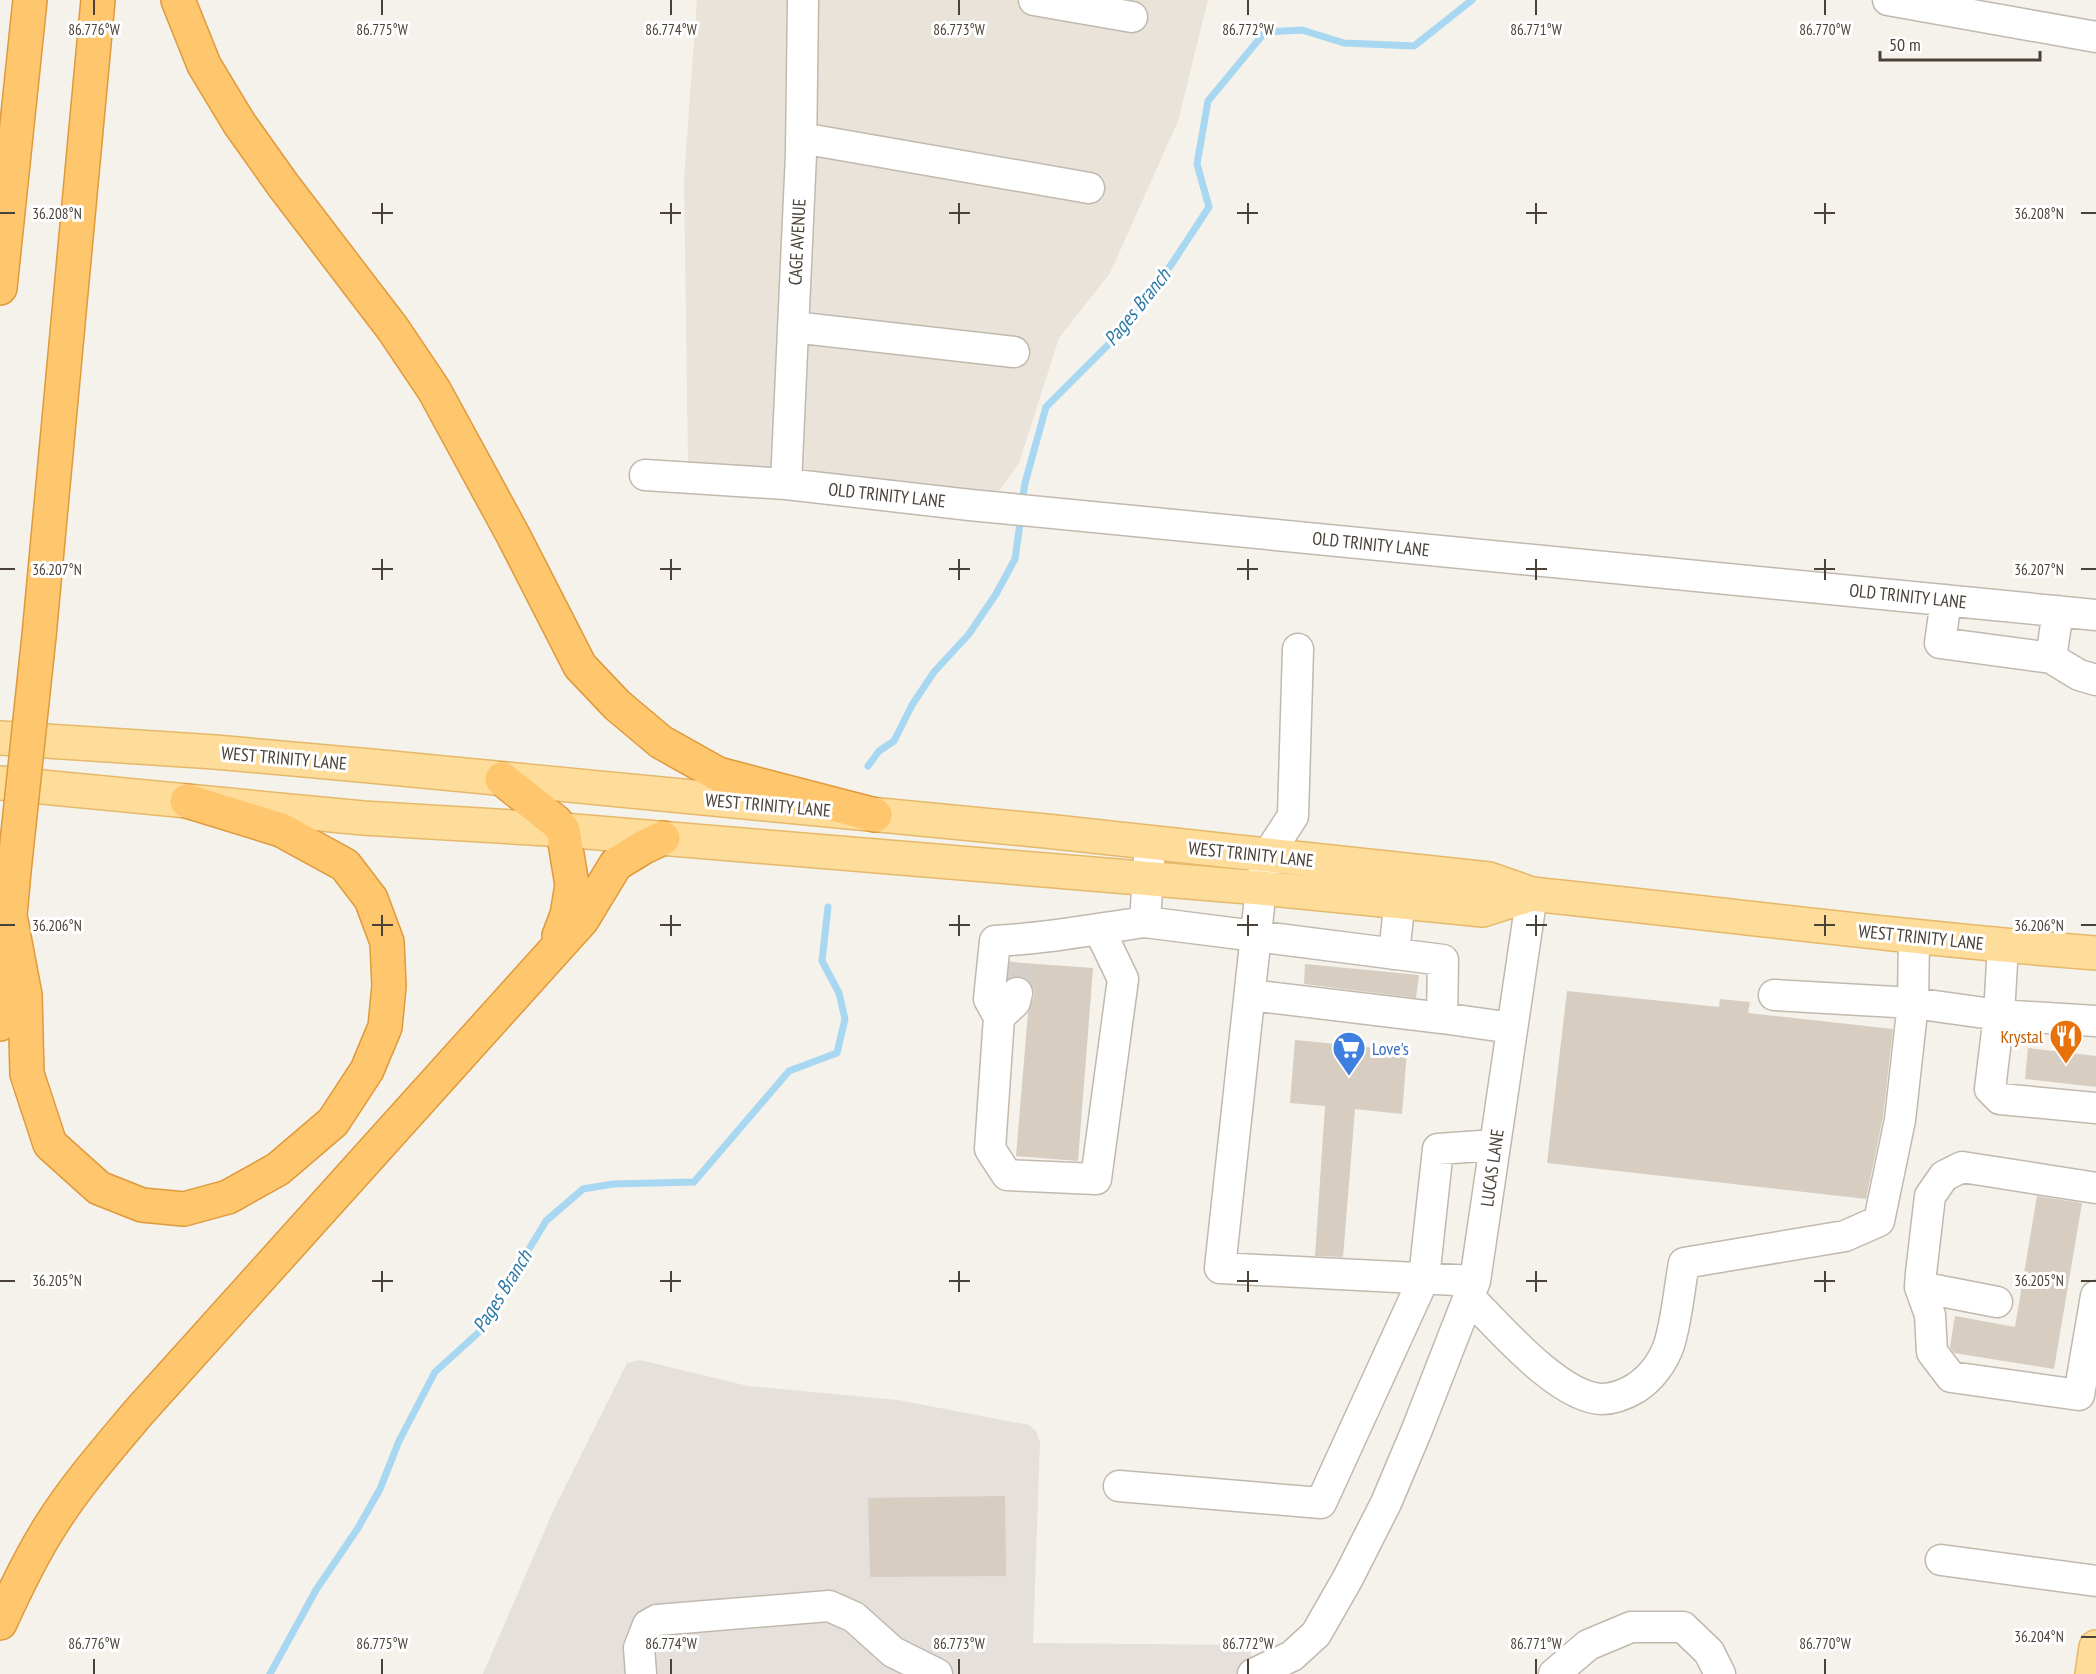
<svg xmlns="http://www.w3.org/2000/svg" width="2096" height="1674" font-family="'PT Sans Narrow',sans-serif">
  <rect width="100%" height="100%" fill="#f5f1eb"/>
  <path fill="#e9e3d9" d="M 697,0 L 1208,0 L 1178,121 L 1110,273 L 1059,338 L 1019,463 L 996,495 L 688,464 L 684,178 Z"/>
  <path fill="#e5e0dc" d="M 640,1360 L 748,1386 L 898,1400 L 1029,1425 L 1036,1431 L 1040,1442 L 1033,1643 L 1251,1645 L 1251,1674 L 483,1674 L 554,1509 L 627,1363 Z"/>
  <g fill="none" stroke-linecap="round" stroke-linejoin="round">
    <path stroke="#a7d7f1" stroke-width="7" d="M 1022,502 L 1025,483 L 1046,407 L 1112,341 L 1171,265 L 1209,207 L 1197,164 L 1208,101 L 1265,32 L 1302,30 L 1344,43 L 1414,46 L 1472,0
      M 868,766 L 879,751 L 894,741 L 912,705 L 934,672 L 969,634 L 996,594 L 1015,559 L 1021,516
      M 270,1674 L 316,1590 L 358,1528 L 380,1489 L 399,1441 L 435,1372 L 478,1333 L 546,1221 L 583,1189 L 613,1184 L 694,1182 L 789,1071 L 837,1053 L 845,1019 L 839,993 L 822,961 L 828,907"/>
  </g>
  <path fill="#d7cdc0" d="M 1010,962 L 1093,968 L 1078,1161 L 1016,1156 L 1028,1013 L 1034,996 L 1033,987 L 1028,980 L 1020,976 L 1008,979 Z
    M 1305,964 L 1419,975 L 1416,998 L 1304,984 Z
    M 1567,991 L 1719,1007 L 1720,999 L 1750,1002 L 1748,1013 L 1893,1029 L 1883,1117 L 1866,1199 L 1547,1163 Z
    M 1295,1040 L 1407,1051 L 1402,1114 L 1355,1109 L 1343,1257 L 1315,1256 L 1325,1106 L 1290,1103 Z
    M 2028,1048 L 2096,1056 L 2096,1087 L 2025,1079 Z
    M 2037,1196 L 2082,1203 L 2054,1369 L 1954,1353 L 1950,1347 L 1955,1316 L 2015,1327 Z
    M 1005,1496 L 1006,1576 L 870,1577 L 868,1498 Z"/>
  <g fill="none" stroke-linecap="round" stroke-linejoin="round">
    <path stroke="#d3cec7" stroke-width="30" stroke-dasharray="30 15" stroke-linecap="butt" d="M 1017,993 L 1022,963"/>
    <g stroke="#c1b9ad" stroke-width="33">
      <path id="minor" d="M 1034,0 L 1132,17
        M 1888,0 L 2096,37
        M 801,138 L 1089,188
        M 793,327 L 1014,352
        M 645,475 L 786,484 L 970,505 L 2096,615
        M 786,484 L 801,154 L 803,0
        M 1946,600 L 1940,643 L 2051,658 L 2058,611
        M 1298,649 L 1293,816 L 1267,856 L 1261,888 L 1220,1268 L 1475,1281
        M 2051,658 L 2079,675 L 2096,680
        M 1150,843 L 1145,922 L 1443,960 L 1442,1018 L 1512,1028
        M 1099,929 L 1123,979 L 1096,1179 L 1007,1175 L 990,1149 L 999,1017 L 989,999 L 995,941 C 1045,939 1095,929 1145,922
        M 1914,937 L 1913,1003 L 1999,1015 L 2096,1021
        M 2003,945 L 1999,1015 L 1990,1089 L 2000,1099 L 2096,1108
        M 1394,954 L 1402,879
        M 1251,995 L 1442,1018
        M 999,1017 L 1015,1002 L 1017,993
        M 2096,1188 L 1962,1167 L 1944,1176 L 1930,1196 L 1921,1273 L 1920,1287 L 1930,1315 L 1932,1352 L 1951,1377 L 2079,1395 L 2096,1296
        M 1920,1287 L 1997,1302
        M 1469,1297 C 1499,1327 1559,1398 1602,1399 C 1615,1399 1626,1394 1636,1388 C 1651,1378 1663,1362 1669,1345 C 1677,1319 1679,1290 1684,1263 L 1845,1236 L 1879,1221 L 1900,1120 L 1913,1003 L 1774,995
        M 1119,1486 L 1321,1503 L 1424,1278 L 1438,1149 L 1495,1145
        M 1941,1560 L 2096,1581
        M 641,1674 L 639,1648 L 648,1625 L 657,1620 L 829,1606 L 854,1617 L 893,1652 L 937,1674
        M 1253,1674 L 1292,1656 L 1316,1634 L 1348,1578 L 1386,1503 L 1416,1432 L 1475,1281 L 1532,894
        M 1554,1674 L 1588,1645 L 1631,1627 L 1683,1627 L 1709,1652 L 1720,1674"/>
    </g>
    <g stroke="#e5b969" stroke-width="36">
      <path id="major" d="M 0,738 L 215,752 L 371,766 L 1046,831 L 1489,879 L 1532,894 C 1720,914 1907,938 2096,953
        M 0,783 L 363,818 L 563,830 L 1261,888 L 1483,910 L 1532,894
        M 2092,1674 L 2096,1647"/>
    </g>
    <g stroke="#df9a3b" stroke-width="36">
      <path id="highway" d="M 178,0 L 204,65 L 239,123 L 283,185 L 393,329 L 434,390 L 513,535 L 580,666 L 617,705 L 661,742 L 718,774 L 875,815
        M 0,288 L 30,0
        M 39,636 L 98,0
        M 502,779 L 555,821 L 563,830 L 572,885 L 567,915 L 559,936
        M 11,921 L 25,995 L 27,1074 L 50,1144 L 99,1188 L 142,1205 L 184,1209 L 228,1197 L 278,1169 L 333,1122 L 367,1070 L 385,1027 L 389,986 L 387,942 L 371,899 L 345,865 L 281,830 L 187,801
        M 0,1024 L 14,871
        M 0,1623 C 15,1590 31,1556 51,1525 C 76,1485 108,1449 138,1413 L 582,920 L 616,864 L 644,847 L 663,838"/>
    </g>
    <use href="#minor" stroke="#fff" stroke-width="30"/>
    <use href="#major" stroke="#fedc9a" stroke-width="33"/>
    <use href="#highway" stroke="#fec66d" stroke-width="33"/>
    <g stroke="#df9a3b" stroke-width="36" stroke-linecap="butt">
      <path id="highway-bridge" d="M 14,871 L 39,636"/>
    </g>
    <use href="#highway-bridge" stroke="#fec66d" stroke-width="33"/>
  </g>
  <path fill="none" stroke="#4a4238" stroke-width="2" d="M 94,0 L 94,15M 382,0 L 382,15M 671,0 L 671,15M 959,0 L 959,15M 1248,0 L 1248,15M 1536,0 L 1536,15M 1825,0 L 1825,15M 382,203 L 382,224M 671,203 L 671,224M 959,203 L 959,224M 1248,203 L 1248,224M 1536,203 L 1536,224M 1825,203 L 1825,224M 0,213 L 15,213M 372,213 L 393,213M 660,213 L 681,213M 949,213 L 970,213M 1237,213 L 1258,213M 1526,213 L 1547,213M 1814,213 L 1835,213M 2081,213 L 2096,213M 382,559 L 382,580M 671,559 L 671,580M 959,559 L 959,580M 1248,559 L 1248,580M 1536,559 L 1536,580M 1825,559 L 1825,580M 0,569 L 15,569M 372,569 L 393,569M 660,569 L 681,569M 949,569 L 970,569M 1237,569 L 1258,569M 1526,569 L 1547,569M 1814,569 L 1835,569M 2081,569 L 2096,569M 382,915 L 382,936M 671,915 L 671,936M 959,915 L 959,936M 1248,915 L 1248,936M 1536,915 L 1536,936M 1825,915 L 1825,936M 0,925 L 15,925M 372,925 L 393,925M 660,925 L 681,925M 949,925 L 970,925M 1237,925 L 1258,925M 1526,925 L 1547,925M 1814,925 L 1835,925M 2081,925 L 2096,925M 382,1271 L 382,1292M 671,1271 L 671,1292M 959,1271 L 959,1292M 1248,1271 L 1248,1292M 1536,1271 L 1536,1292M 1825,1271 L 1825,1292M 0,1281 L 15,1281M 372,1281 L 393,1281M 660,1281 L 681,1281M 949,1281 L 970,1281M 1237,1281 L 1258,1281M 1526,1281 L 1547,1281M 1814,1281 L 1835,1281M 2081,1281 L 2096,1281M 2081,1637 L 2096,1637M 94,1659 L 94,1674M 382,1659 L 382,1674M 671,1659 L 671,1674M 959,1659 L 959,1674M 1248,1659 L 1248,1674M 1536,1659 L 1536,1674M 1825,1659 L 1825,1674"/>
  <defs>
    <g id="restaurant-pin" transform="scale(1.725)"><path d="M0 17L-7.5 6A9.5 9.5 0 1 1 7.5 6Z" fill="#e8710a" stroke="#fff"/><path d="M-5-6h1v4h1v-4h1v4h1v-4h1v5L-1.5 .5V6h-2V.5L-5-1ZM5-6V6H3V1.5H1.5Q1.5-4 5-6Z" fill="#fff"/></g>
    <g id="supermarket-pin" transform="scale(1.725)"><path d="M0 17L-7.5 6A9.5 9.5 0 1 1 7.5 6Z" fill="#3f7fe0" stroke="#fff"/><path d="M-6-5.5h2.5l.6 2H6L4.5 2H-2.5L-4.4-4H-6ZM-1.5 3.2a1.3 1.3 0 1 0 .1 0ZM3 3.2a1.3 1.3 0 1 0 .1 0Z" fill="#fff"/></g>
  </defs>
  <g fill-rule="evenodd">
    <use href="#restaurant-pin" x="2066" y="1036"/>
    <use href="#supermarket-pin" x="1349" y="1048"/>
  </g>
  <g text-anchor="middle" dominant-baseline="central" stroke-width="6" stroke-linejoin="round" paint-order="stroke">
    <g font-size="18" fill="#4a4238" stroke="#fff">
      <text transform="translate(797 242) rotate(-87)">CAGE AVENUE</text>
      <text transform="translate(887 495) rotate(6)">OLD TRINITY LANE</text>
      <text transform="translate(1371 544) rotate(6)">OLD TRINITY LANE</text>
      <text transform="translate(1908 596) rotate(6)">OLD TRINITY LANE</text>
      <text transform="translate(284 758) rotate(5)">WEST TRINITY LANE</text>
      <text transform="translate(768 805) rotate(5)">WEST TRINITY LANE</text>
      <text transform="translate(1251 854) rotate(6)">WEST TRINITY LANE</text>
      <text transform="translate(1921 937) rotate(6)">WEST TRINITY LANE</text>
      <text transform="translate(1492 1168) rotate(-82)">LUCAS LANE</text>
    </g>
    <g font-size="18" fill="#c56008" stroke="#fff" text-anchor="end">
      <text x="2043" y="1036">Krystal</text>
    </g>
    <g font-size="18" fill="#366cbe" stroke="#fff" text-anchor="start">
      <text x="1372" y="1048">Love's</text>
    </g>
    <g font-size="20" font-style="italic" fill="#2c79a6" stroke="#fff">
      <text transform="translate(1137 307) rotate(-51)">Pages Branch</text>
      <text transform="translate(502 1291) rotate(-58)">Pages Branch</text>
    </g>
  </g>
  <g font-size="15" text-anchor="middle" fill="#4a4238" stroke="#fff" stroke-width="6" stroke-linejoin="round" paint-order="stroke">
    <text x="94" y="35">86.776°W</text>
    <text x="382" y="35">86.775°W</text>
    <text x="671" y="35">86.774°W</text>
    <text x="959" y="35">86.773°W</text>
    <text x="1248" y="35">86.772°W</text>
    <text x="1536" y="35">86.771°W</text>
    <text x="1825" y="35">86.770°W</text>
    <text x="57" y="219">36.208°N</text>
    <text x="2039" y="219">36.208°N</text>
    <text x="57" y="575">36.207°N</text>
    <text x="2039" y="575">36.207°N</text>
    <text x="57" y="931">36.206°N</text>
    <text x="2039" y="931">36.206°N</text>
    <text x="57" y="1286">36.205°N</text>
    <text x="2039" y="1286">36.205°N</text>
    <text x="2039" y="1642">36.204°N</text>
    <text x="94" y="1649">86.776°W</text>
    <text x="382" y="1649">86.775°W</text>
    <text x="671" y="1649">86.774°W</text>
    <text x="959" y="1649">86.773°W</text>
    <text x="1248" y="1649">86.772°W</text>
    <text x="1536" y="1649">86.771°W</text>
    <text x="1825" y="1649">86.770°W</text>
  </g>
  <path d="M1880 51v9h160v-9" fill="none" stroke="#4a4238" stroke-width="3"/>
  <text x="1889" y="51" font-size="18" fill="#4a4238" stroke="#ffffff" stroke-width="4.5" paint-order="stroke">50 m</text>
</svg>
